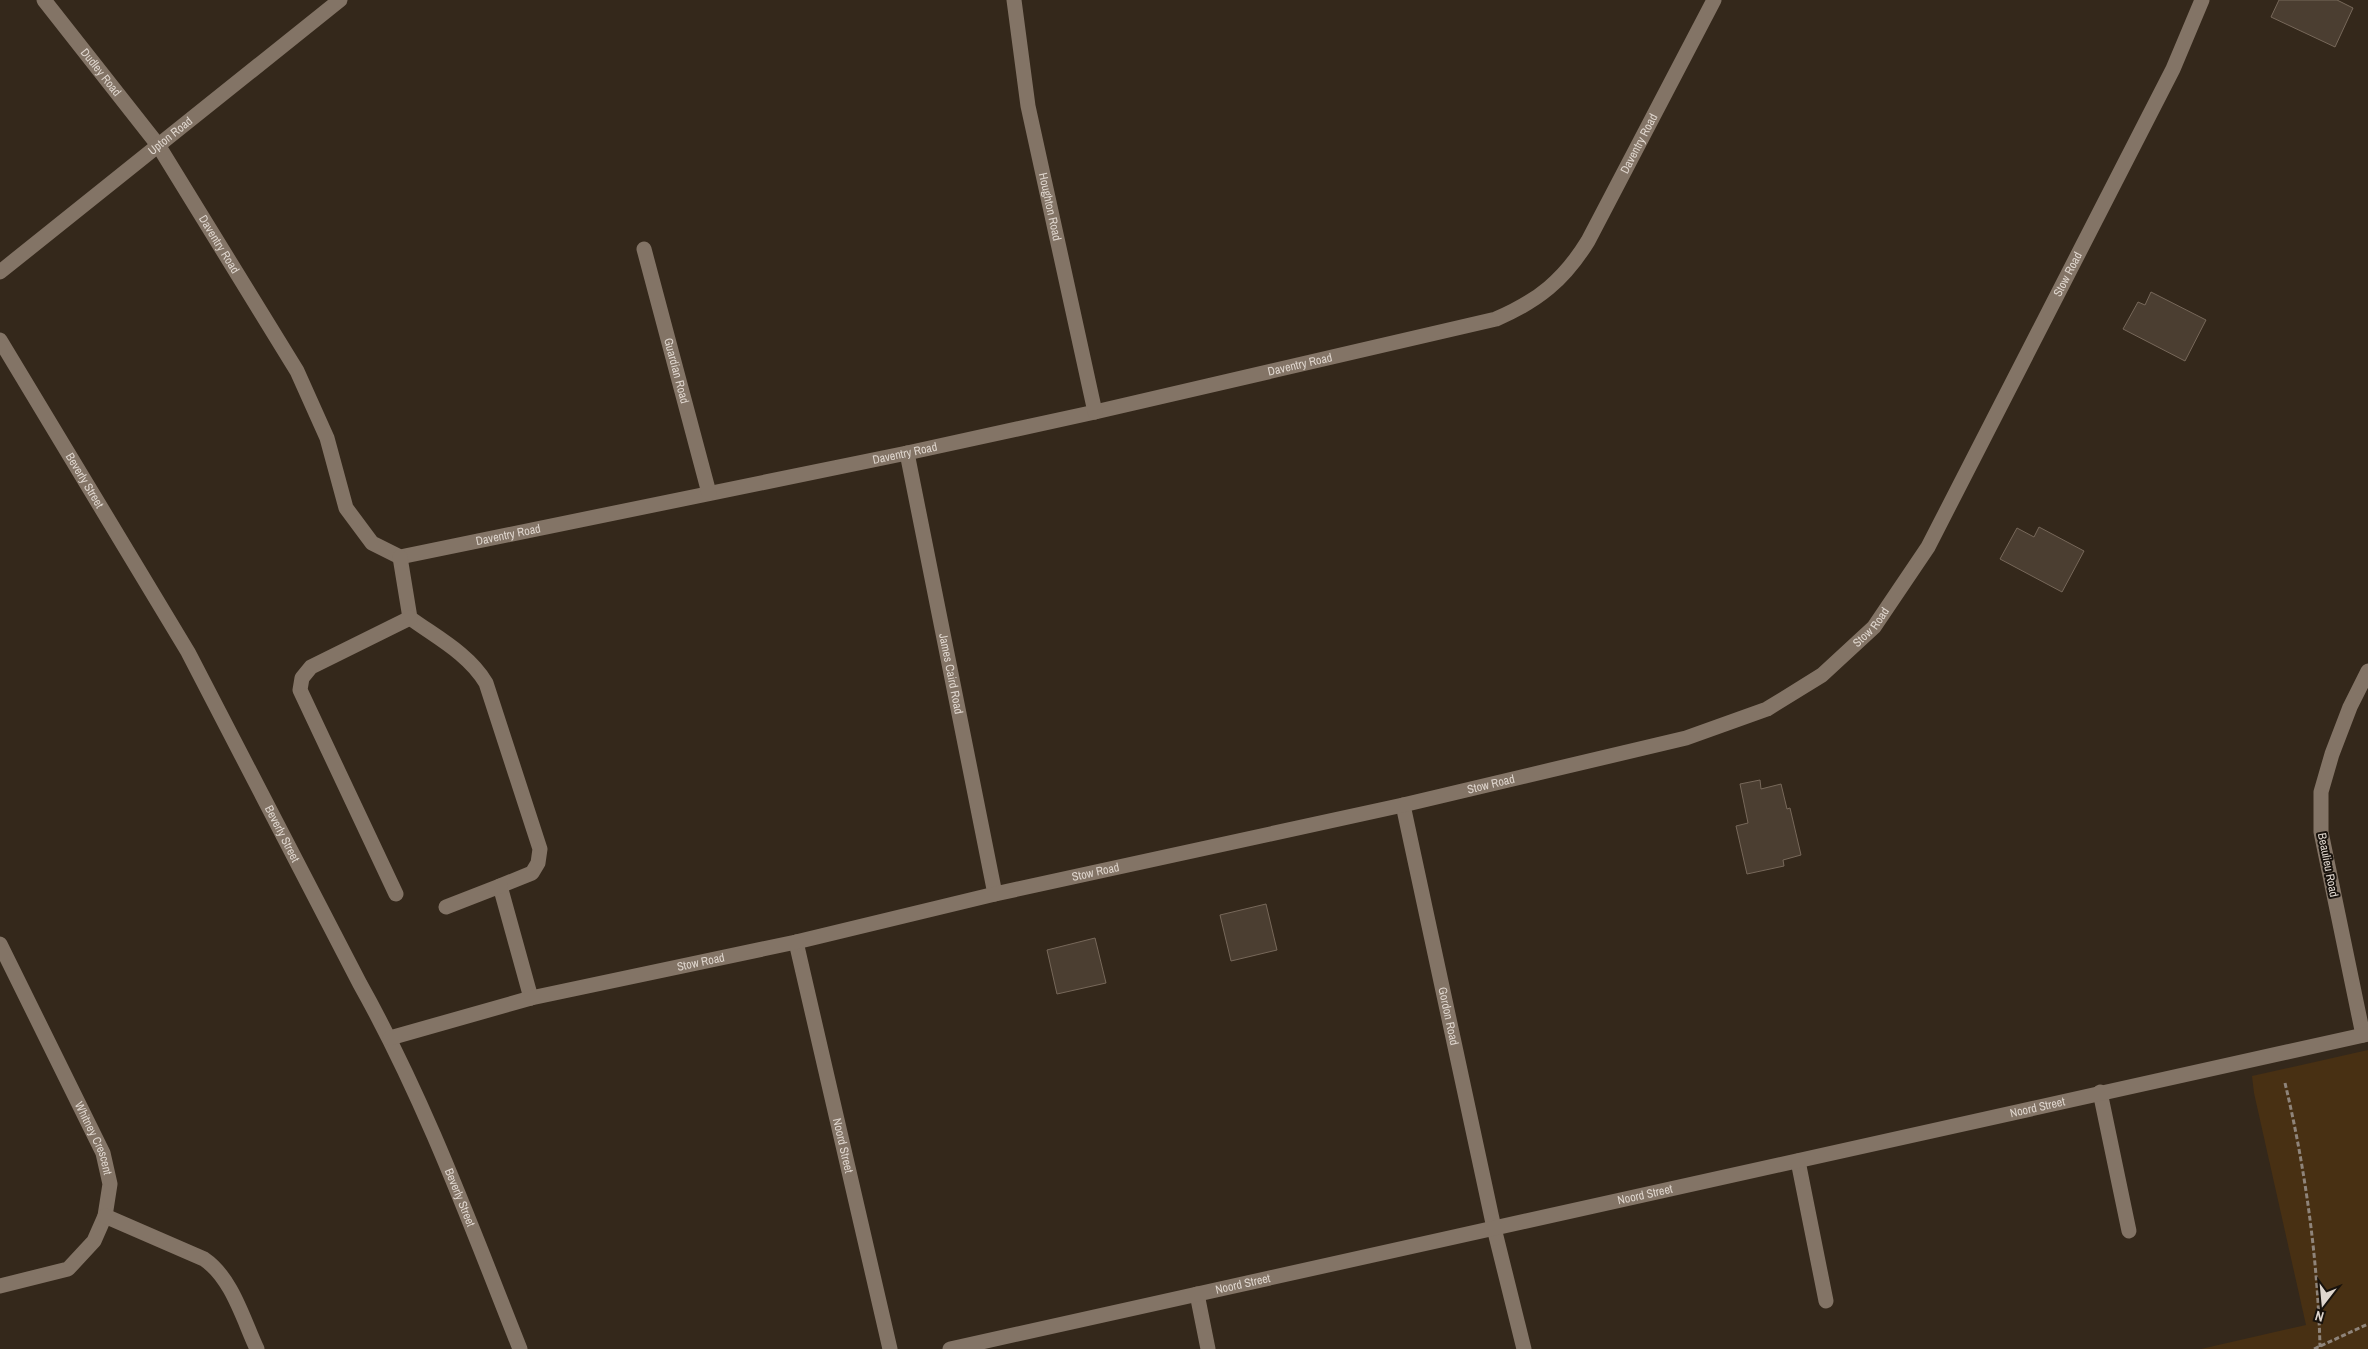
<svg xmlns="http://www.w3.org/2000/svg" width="2368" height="1349" font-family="'Archivo Narrow',sans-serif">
  <rect width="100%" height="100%" fill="#34281b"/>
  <path fill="#483013" d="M 2368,1050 L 2368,1349 L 2201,1349 L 2306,1325 L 2254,1093 L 2252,1076 Z"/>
  <path fill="#4b3e31" stroke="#77685a" d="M 2279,0 L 2337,0 L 2353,8 L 2335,47 L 2271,17 Z
    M 2151,292 L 2206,320 L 2185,361 L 2123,329 L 2138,302 L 2145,305 Z
    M 2039,527 L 2084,551 L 2062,592 L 2000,559 L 2017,528 L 2034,537 Z
    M 1760,780 L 1761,789 L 1781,784 L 1787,809 L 1790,808 L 1801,855 L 1783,860 L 1784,866 L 1747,874 L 1736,826 L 1748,823 L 1740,784 Z
    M 1266,904 L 1277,950 L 1231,961 L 1220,915 Z
    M 1095,938 L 1106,983 L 1057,994 L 1047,950 Z"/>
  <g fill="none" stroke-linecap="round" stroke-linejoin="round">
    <path stroke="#8f847a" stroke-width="3" stroke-dasharray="5 2.5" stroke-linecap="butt" d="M 2285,1083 C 2305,1166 2318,1261 2320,1347
      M 2314,1349 L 2368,1324"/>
    <g stroke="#837466" stroke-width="15">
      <path id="s1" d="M 44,0 L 158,145 L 297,371 L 327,438 L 346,508 L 372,543 L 400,557 L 907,453 L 1095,412 L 1496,319 C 1538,301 1564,280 1588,241 L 1714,0"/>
      <path id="s2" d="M 1014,0 L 1028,106 L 1095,412"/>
      <path id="s3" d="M 644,249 L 709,493"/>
      <path id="s4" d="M 0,272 L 340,0"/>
      <path id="s5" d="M 0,340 L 188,652 L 360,984 C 425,1100 471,1226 520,1349"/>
      <path id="s6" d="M 907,453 L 995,894"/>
      <path d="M 400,557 L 410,618 C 436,637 469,654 486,683 L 540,849 L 538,863 L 532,873 L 500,886 L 531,998"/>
      <path id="s7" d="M 1403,805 L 1494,1228 L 1524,1349"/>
      <path d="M 396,894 L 300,690 L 302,678 L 311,667 L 410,618"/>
      <path d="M 446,907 L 500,886"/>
      <path id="s8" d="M 796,942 L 890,1349"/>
      <path id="s9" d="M 0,944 L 103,1153 L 110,1184 L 105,1216 L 94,1241 L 68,1269 L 0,1286"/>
      <path d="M 2363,1035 L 2321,832 L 2321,792 L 2332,754 L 2350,707 L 2368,671"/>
      <path id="s10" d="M 390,1038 L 531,998 L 796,942 L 995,894 L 1403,805 L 1686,738 L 1767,709 L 1822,675 L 1874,627 L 1928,547 L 2173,69 L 2202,0"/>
      <path d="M 2100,1092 L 2129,1231"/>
      <path d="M 1798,1161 L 1826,1301"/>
      <path d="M 105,1216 L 204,1259 C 232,1278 243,1319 257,1349"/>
      <path d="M 1197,1294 L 1208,1349"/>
      <path id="s11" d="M 950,1349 L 2368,1034"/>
    </g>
  </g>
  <g text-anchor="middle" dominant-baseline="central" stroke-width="4" stroke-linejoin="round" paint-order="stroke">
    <g font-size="12" fill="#dfd6ce" stroke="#18120c">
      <text stroke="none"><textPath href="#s1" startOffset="92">Dudley Road</textPath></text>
      <text stroke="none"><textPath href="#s4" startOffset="218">Upton Road</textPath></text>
      <text stroke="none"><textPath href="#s1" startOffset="2025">Daventry Road</textPath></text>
      <text stroke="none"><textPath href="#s2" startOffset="210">Houghton Road</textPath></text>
      <text stroke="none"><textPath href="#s1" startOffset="301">Daventry Road</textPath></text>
      <text stroke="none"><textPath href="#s10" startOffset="1955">Stow Road</textPath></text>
      <text stroke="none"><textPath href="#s1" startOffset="1591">Daventry Road</textPath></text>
      <text stroke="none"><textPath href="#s3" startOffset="126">Guardian Road</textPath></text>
      <text stroke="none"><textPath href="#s1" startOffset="1186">Daventry Road</textPath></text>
      <text stroke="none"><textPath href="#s5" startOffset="164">Beverly Street</textPath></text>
      <text stroke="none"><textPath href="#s1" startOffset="781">Daventry Road</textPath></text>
      <text stroke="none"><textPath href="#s10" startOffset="1550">Stow Road</textPath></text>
      <text stroke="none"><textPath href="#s6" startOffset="225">James Caird Road</textPath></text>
      <text stroke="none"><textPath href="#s10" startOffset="1130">Stow Road</textPath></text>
      <text stroke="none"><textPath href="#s5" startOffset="569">Beverly Street</textPath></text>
      <text transform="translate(2328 865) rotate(79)">Beaulieu Road</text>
      <text stroke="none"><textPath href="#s10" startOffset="725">Stow Road</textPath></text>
      <text stroke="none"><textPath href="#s10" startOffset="320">Stow Road</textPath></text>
      <text stroke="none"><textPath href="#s7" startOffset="216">Gordon Road</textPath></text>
      <text stroke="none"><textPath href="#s11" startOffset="1114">Noord Street</textPath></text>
      <text stroke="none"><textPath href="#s9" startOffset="216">Whitney Crescent</textPath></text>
      <text stroke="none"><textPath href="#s8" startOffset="209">Noord Street</textPath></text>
      <text stroke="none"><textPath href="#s11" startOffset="712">Noord Street</textPath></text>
      <text stroke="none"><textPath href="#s5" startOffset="974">Beverly Street</textPath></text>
      <text stroke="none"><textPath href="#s11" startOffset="300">Noord Street</textPath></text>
    </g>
  </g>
  <g transform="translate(2323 1304) rotate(196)" stroke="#18120c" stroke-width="4" paint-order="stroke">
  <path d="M0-4L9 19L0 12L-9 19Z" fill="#dfd6ce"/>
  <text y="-8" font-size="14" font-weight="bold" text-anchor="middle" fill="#dfd6ce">N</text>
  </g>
</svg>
